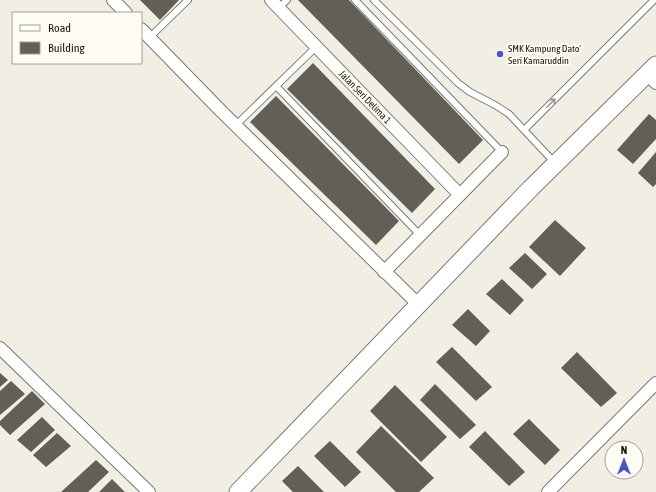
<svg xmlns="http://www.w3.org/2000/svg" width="656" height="492" font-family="'Asap Condensed',sans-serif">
  <rect width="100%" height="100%" fill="#f1eee4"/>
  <path fill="#625f57" d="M 140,0 L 179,0 L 160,20 Z
    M 298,0 L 349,0 L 483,140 L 459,164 Z
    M 313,63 L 435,189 L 412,213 L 287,89 Z
    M 276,96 L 399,221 L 376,245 L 250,122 Z
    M 649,114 L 656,120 L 656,139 L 633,164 L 617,150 Z
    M 656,152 L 656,184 L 653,187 L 638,173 Z
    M 555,220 L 586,248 L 560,276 L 529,247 Z
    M 525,253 L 547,274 L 532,289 L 509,268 Z
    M 502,279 L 524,300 L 510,315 L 486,294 Z
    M 468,309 L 490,331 L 476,346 L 452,325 Z
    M 452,347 L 492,387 L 476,401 L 436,362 Z
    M 577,352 L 617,393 L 601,407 L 561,368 Z
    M 0,373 L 8,380 L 0,387 Z
    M 11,381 L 25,394 L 0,415 L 0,391 Z
    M 435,384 L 476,425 L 460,439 L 420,400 Z
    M 395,385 L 447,437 L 421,462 L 370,411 Z
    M 32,391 L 45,404 L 10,435 L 0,425 L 0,421 Z
    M 42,417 L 55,430 L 31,452 L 17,440 Z
    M 529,419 L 560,450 L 545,465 L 513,434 Z
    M 381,426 L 434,478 L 419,492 L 396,492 L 356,452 Z
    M 485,431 L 525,472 L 509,486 L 469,447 Z
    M 57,433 L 71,446 L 46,467 L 33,455 Z
    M 330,441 L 361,472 L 345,487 L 314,456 Z
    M 96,460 L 109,472 L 88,492 L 61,492 Z
    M 298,466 L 324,492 L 293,492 L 282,481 Z
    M 112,479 L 125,492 L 99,492 Z"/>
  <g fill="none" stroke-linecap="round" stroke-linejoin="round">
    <g stroke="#7c7971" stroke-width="8">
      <path id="lane" d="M 355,0 L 502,152
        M 374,0 L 458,83 L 470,92 L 495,105 L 509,114 L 555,163
        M 279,8 L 287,0
        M 150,37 L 188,0
        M 276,86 L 420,235
        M 236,125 L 316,47
        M 524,130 L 654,0"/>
    </g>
    <g stroke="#7c7971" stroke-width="14">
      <path id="street" d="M 113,0 L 126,13
        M 271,0 L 460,195
        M 141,29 L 221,111 L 419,305
        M 647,74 L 656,83
        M 384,272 L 502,152
        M 0,348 L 149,492
        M 548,492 L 656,383"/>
    </g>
    <g stroke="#7c7971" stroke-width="19">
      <path id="secondary" d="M 238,492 L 531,188 L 656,65"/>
    </g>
    <use href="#lane" stroke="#fff" stroke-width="6"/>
    <use href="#street" stroke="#fff" stroke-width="12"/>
    <use href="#secondary" stroke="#fff" stroke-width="17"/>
  </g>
  <defs><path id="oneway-shaft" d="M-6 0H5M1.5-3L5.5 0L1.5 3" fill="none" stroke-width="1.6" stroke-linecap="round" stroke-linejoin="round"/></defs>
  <use stroke="#969694" href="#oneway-shaft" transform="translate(551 103) rotate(-45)"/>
  <circle fill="#4655c9" stroke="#fefbf2" stroke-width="1.5" cx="500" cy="54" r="4"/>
  <g text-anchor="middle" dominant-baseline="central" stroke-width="4" stroke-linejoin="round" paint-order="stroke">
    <g font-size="10" fill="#161512" stroke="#fefbf2" text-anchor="start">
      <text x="508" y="48">SMK Kampung Dato'<tspan x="508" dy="12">Seri Kamaruddin</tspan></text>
    </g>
    <g font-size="10" fill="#161512" stroke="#fefbf2">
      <text transform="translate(365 97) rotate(46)">Jalan Seri Delima 1</text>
    </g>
  </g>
  <rect x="12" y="12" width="130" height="52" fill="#fefbf2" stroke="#a19f98"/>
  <rect x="20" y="25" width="20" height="6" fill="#ffffff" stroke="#a19f98"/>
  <text x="48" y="32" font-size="12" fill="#161512">Road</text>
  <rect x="20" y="42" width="20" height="12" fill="#625f57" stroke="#a19f98"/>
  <text x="48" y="52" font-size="12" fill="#161512">Building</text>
  <g transform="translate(624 460)"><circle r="19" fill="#fefbf2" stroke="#a19f98"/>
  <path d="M0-3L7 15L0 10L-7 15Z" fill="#4655c9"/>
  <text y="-6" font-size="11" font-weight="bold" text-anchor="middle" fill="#161512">N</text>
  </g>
</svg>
